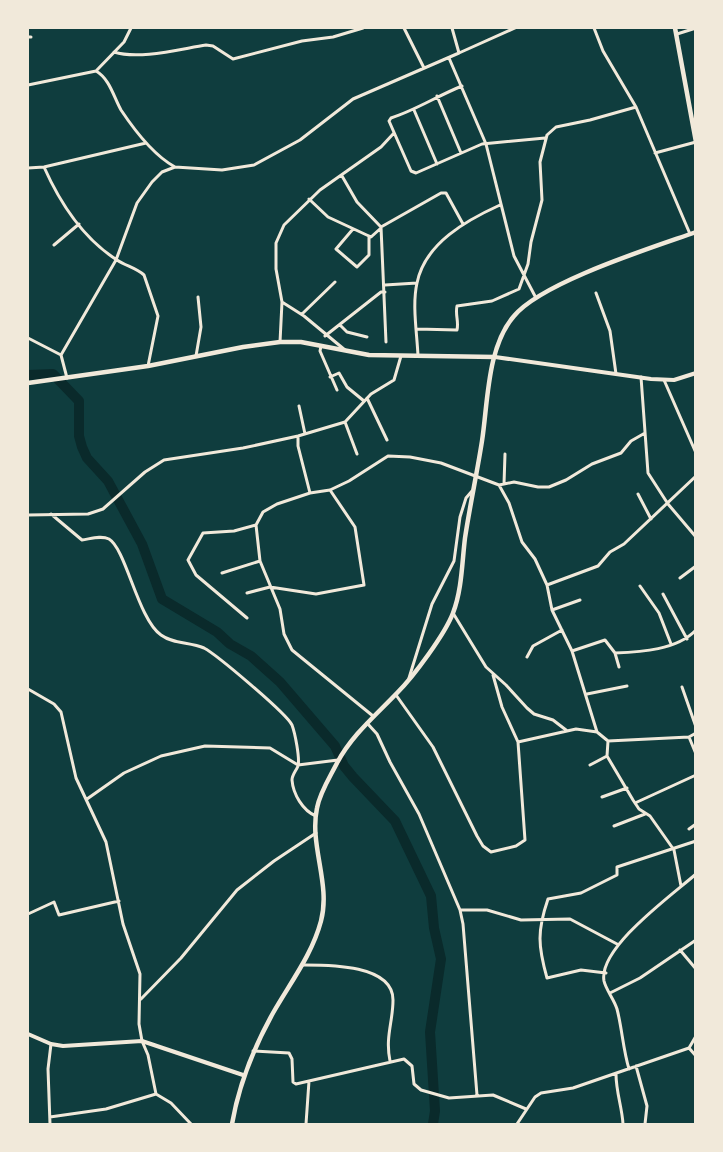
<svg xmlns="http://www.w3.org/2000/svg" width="723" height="1152" font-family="'Fira Sans',sans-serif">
  <rect width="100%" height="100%" fill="#0f3d3e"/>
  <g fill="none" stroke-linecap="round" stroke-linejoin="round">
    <path stroke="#0a2a2b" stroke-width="10" d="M 28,375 L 53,374 L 79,401 L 79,436 L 82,447 L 87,458 L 108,481 L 142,544 L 162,599 L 217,632 L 230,644 L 251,656 L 280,682 L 335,746 L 344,766 L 353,777 L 395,821 L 431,896 L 434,928 L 441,959 L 430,1032 L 435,1111 L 433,1124"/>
    <path stroke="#f1e9da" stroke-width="3" d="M 404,28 L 424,68
      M 594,28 L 603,51 L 636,107 L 690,234
      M 677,34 L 696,28
      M 28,37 L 31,37
      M 114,52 C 139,60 180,49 206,45 L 213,46 L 233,59 L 302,41 L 333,37 L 363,28
      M 459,53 L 515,28
      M 449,58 L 486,144 L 514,256 L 536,298
      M 96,71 L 124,42 L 131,28
      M 28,85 L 96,71 C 110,79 114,98 121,110 C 135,131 153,155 175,167
      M 462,86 C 437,96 416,110 391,118 L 389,121 L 411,171 L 416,173 L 482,144 L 545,138
      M 437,96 L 461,153
      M 414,110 L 437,164
      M 655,153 L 696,142
      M 44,167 C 60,203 84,239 117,260 C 126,266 136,268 144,275 L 158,316 L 148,366
      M 28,168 L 44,167 L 146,143
      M 342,176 L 357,202 L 381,227 L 441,193 L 446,193 L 463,224
      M 309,199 L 328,217 L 371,237 L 381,228
      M 381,227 L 386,342
      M 353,229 L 336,249 L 357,267 L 369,255 L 369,236
      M 54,245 L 79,224
      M 385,285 L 417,283
      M 596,293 L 610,331 L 616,374
      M 302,314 L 335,282
      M 340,325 L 347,332 L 367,337
      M 417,329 L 457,330 C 459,321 455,315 457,306 L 492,301 L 519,289 L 528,264 L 531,242 L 542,200 L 540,162 L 547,135 L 556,127 L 590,120 L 636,107
      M 325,336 L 381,292 L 385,292
      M 28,338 L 61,355
      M 280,342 L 282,302
      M 321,346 L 320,351 L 337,390
      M 345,350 L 304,316 L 282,302 L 276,269 L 276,243 L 284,225 L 320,190 L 381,147 L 394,133
      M 196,356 L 201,327 L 198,297
      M 418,356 C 417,333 412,305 417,283 C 425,243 467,220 500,205
      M 330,377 L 339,373 L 347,387 L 364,401
      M 641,377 L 648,473 L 668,504 L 696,537
      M 67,378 L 61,355 L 116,260 L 137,203 L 152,182 L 162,172 L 175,167 L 222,170 L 254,165 L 300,140 L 353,99 L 459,53 L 452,28
      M 664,380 L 696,453
      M 367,398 L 387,440
      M 299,406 L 305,434
      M 345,422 L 357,454
      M 298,436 L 298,446 L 310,493
      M 504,484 L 505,454
      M 499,485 L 509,503 L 522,542 L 535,559 L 547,585 L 552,610 L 572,651 L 597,732
      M 638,494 L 651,519
      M 51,514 L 82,540 C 90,539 101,535 109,539 C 126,549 138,619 161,635 C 173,644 190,642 204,648 C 217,655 286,713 292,725 C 295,733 300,758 298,766 C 296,771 292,775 292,780 C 293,794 303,811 316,816
      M 28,515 L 88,514 L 103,509 L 145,472 L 164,460 L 243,448 L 298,436 L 345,422 L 371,394 L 394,380 L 401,356
      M 222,573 L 260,561
      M 680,578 L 696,566
      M 547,585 L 598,566 L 610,552 L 624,544 L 696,476
      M 640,586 L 659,613 L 671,644
      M 247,593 L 270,587 L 316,594 L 364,585 L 355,527 L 330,490
      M 663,594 L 687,639
      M 552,610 L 580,600
      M 453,613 L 486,667 L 506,685 L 527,708 L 534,714 L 553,720 L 566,730
      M 247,618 L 196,575 L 188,560 L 203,533 L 234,531 L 256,525
      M 572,651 L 605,640 L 615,653 L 619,667
      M 615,653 C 641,652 677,650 696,630
      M 527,657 L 533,646 L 562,630
      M 493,675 L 502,707 L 518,742
      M 409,678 L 432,604 L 454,561 L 460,517 L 466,498 L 472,491
      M 682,687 L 696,727
      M 28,689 L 54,704 L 61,712 L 76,778 L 106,842 L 123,924 L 140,974 L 139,1024 L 142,1041 L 148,1055 L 156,1094
      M 587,694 L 627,686
      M 396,695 L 433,747 L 477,836 L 483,846 L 491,852 L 516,846 L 525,840 L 518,742 L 576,729 L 597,732 L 608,741 L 689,737 L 696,733
      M 373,716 L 292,650 L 284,634 L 280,609 L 260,561 L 256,525 L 263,512 L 277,504 L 310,493 L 330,490 L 349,481 L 388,456 L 410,457 L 441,463 L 499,485 L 514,482 L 538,487 L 549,487 L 566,480 L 592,464 L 621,453 L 631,441 L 645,433
      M 367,723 L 377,734 L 390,762 L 419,814 L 460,910 L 463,924 L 477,1095
      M 689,737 L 696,754
      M 608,741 L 607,756 L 633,800 L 639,809 L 650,816 L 674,850 L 681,886
      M 590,765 L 607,756
      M 602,797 L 627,788
      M 87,799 L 124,773 L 161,756 L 205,746 L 270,748 L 298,765 L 338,760
      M 635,803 L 696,775
      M 614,826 L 645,814
      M 689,829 L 696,824
      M 460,910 L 487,910 L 521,920 L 570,919 L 617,944
      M 28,914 L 54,902 L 59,915 L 119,901
      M 680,950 L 696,969
      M 302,965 C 327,965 393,964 393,1000 C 393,1022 385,1037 390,1061
      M 606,973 L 581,970 L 547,978 C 538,946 537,931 548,899 L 581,893 L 617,875 L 617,867 L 696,841
      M 610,993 L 640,978 L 696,940
      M 141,999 L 181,958 L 237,890 L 274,861 L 316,833
      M 689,1048 L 696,1056
      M 253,1051 L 289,1053 L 292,1059 L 293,1082 L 296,1084 L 404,1059 L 412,1066 L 414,1084 L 421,1090 L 449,1098 L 493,1095 L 526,1109
      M 636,1066 L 647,1106 L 645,1124
      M 629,1069 C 623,1049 622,1028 617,1009 C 614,999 606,990 604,981 C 598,948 672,895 696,874
      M 616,1074 C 616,1092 622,1107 623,1124
      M 50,1117 L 106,1109 L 156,1094 L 171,1103 L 191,1124
      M 50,1124 L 48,1069 L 51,1044
      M 306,1124 L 309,1081
      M 517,1124 L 535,1097 L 541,1093 L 573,1088 L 689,1048 L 696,1036"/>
    <path stroke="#f1e9da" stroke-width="4" d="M 495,357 L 651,379 L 674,380 L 696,373
      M 28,1034 L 51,1044 L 63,1046 L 142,1041 L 243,1075"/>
    <path stroke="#f1e9da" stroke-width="4.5" d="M 675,28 L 696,142
      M 28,383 L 148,366 L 243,347 L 280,342 L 301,342 L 369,355 L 495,357
      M 232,1124 C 239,1084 253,1049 273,1013 C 290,983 312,955 321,921 C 331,884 309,845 317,808 C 320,792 330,777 337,763 C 352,735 375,716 397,693 C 414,676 445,634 453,613 C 462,590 462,562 465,538 C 470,505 477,473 482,441 C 488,402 487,347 514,316 C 542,282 651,248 696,232"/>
  </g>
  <rect width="723" height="1152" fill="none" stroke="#f1e9da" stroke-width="58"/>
</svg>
